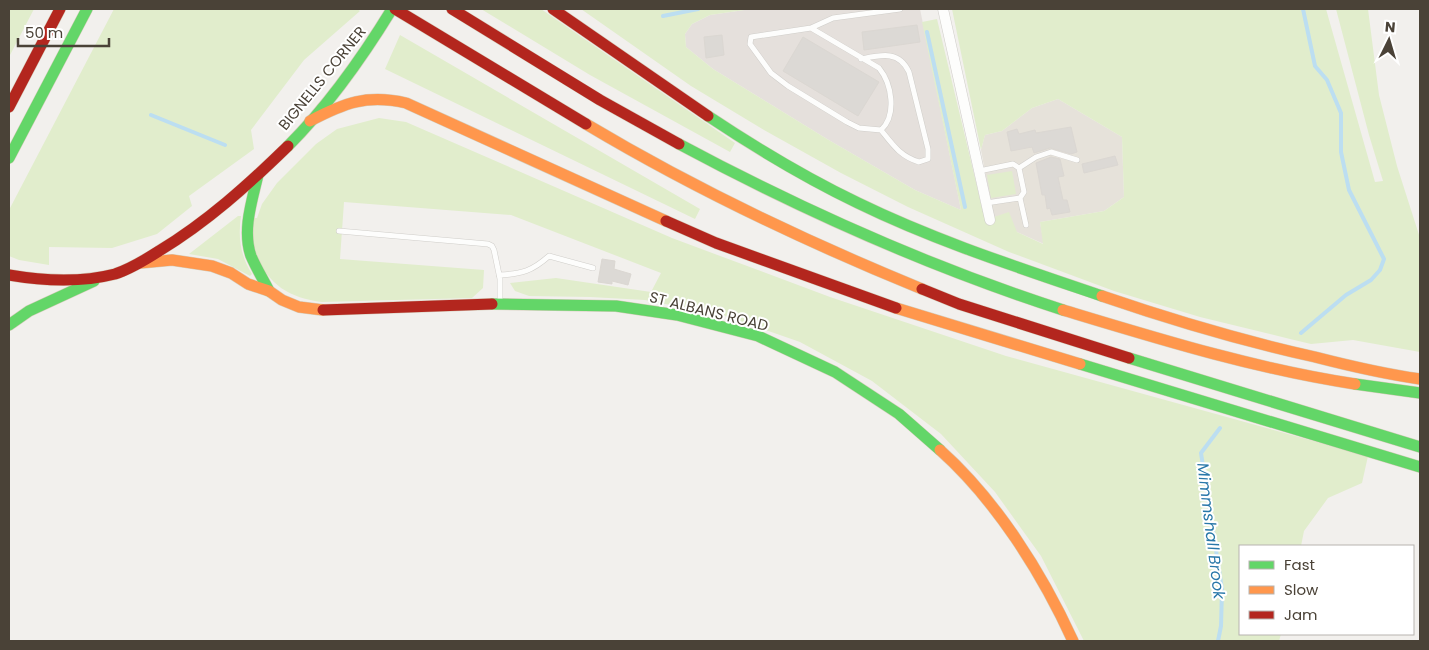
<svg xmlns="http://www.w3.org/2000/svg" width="1429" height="650" font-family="Poppins,sans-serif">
  <rect width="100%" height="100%" fill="#f2f0ed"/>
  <path fill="#e6e2da" d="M 1058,99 L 1122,137 L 1124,197 L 1104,211 L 1040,222 L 1044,244 L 1017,232 L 994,218 L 981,150 L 985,135 L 1002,131 L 1032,108 Z"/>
  <path fill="#e5e0dc" d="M 751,9 L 920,9 L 961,210 L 915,190 L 827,139 L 713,69 L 686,47 L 685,34 L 692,24 L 710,15 Z"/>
  <path fill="#e1edcc" d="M 9,9 L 34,9 L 9,57 Z
    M 114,9 L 357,9 L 360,11 L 304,60 L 251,130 L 254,149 L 189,196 L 192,206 L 157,234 L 112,248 L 49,247 L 49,265 L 19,260 L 9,256 L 9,210 Z
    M 481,9 L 541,9 L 735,143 L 730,152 L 590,75 Z
    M 581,9 L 751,9 L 710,15 L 692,24 L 685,34 L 686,47 L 713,69 L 827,139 L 915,190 L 961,210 L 922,22 L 937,19 L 985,220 L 1009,212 L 1017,232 L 1043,244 L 1040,222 L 1104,211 L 1124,197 L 1122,137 L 1058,99 L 1032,108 L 1002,131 L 985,135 L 981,150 L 952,9 L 1326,9 L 1375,182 L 1383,181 L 1369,135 L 1336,9 L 1368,9 L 1379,95 L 1397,166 L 1420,238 L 1420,352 L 1353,340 L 1311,344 L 1290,339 L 1200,317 L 1114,291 L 1009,252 L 908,207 L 841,173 L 764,130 L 691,86 Z
    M 400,35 L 700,209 L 695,219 L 385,69 Z
    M 379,118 L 406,122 L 672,238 L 830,297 L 1006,356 L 1368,456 L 1362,483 L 1328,498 L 1304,531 L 1301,546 L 1240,546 L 1240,634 L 1281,634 L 1279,641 L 1084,641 L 1041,556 L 995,492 L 941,434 L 872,381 L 800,342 L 725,316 L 645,300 L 590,297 L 529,296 L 515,291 L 510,283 L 556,278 L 651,292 L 661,273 L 511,215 L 344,202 L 340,259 L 484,270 L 483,288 L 472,298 L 322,302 C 290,298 268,285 256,254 C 252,244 253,229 252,218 L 257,218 L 262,204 L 277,183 L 316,144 L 337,129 Z
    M 1012,171 L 1016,194 L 991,198 L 987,175 Z
    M 238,216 L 241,216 C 238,237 240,255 252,274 L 250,276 L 218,259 L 189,254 Z"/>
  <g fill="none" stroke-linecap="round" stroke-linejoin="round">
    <path stroke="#bcdef1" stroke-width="4" d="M 663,16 L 698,9
      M 927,32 L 965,207
      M 151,115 L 225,145
      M 1301,333 L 1346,295 L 1371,280 L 1380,270 L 1384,259 L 1349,190 L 1341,152 L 1341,113 L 1327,80 L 1315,66 L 1303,9
      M 1218,641 L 1221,626 L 1222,589 L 1201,453 L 1220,428"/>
  </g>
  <path fill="#dcd9d5" stroke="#dbd7d2" d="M 917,25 L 920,42 L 864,50 L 862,32 Z
    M 722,35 L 724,55 L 706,58 L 704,37 Z
    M 803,37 L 879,82 L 858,116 L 783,71 Z
    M 1071,127 L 1077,152 L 1071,154 L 1050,148 L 1034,153 L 1032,147 L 1011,151 L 1007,132 L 1017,129 L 1019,134 L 1035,130 L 1036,133 Z
    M 1115,156 L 1118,165 L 1084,173 L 1082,164 Z
    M 1051,157 L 1060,159 L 1064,176 L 1058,177 L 1063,200 L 1067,200 L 1070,212 L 1052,215 L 1050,208 L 1047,209 L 1045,195 L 1042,195 L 1036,163 Z
    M 602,259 L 615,261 L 614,269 L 631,274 L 628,285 L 612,281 L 612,284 L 598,282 Z"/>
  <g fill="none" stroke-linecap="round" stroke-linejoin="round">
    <g stroke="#d0ceca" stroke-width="6">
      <path id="lane" d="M 811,28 L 879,68 C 892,84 897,115 881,130 L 859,128 L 847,122 L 788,86 L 771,73 L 750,44 L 751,37 L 811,28 L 833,18 L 900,9
        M 861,59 C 881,55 899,50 909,72 L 928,149 L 928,159 L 919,162 C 900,156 893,145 881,130
        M 1019,168 L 1036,157 L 1051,152 L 1077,160
        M 979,171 L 1013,164 L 1019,168 L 1024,192 L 1020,198 L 986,203
        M 1020,198 L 1026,225
        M 339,231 L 488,244 L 492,246 L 494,250 L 500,279 L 500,302
        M 499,275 C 522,274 532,271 549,256 L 593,268"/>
    </g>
    <g stroke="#d0ceca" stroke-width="11">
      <path id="street" d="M 943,9 L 990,220"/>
    </g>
    <g stroke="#d5ccba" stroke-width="12">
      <path id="fast" d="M 708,116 C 756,148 806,178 858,203 C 936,241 1020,268 1102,296
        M 679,144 C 802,210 930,267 1063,310
        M 288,146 C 329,105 362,58 392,9
        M 9,158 L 87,9
        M 258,175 C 252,201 242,230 251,256 C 256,268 263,279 269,291
        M 492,304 L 616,306 L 677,315 L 758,336 L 835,372 L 899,414 L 940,450
        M 9,325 L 29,311 L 94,281
        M 1129,358 L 1420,447
        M 1080,364 L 1420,467
        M 1355,384 L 1420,393"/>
    </g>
    <g stroke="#d5ccba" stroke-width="12">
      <path id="slow" d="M 310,121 C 344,103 367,94 406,103 L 666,221
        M 586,124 C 693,188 807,242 922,289
        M 140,263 L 172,260 L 212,266 L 231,273 L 248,284 L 269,291 L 282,300 L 299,307 L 323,310
        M 1102,296 C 1172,320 1243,341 1315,357 C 1350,366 1385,374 1420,379
        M 896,308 L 1080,364
        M 1063,310 C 1159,339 1256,369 1355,384
        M 940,450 C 996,500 1042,573 1073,641"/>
    </g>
    <g stroke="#d5ccba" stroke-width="12">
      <path id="jam" d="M 395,9 L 586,124
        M 452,9 L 600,100 L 679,144
        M 553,9 L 708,116
        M 9,107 L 60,9
        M 666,221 L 716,243 L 896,308
        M 9,275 C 44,281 80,283 115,274 C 130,269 145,260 159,251 C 207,222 248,185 288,146
        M 922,289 L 959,304 L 1129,358
        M 323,310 L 492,304"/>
    </g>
    <use href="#lane" stroke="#fdfdfc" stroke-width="5"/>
    <use href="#street" stroke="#fdfdfc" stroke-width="10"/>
    <use href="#fast" stroke="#63d668" stroke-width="11"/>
    <use href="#slow" stroke="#ff974d" stroke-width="11"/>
    <use href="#jam" stroke="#b3261e" stroke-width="11"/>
  </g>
  <g text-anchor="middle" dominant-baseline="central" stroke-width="4" stroke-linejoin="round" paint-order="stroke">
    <g font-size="15" fill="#4a4237" stroke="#fff">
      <text transform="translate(322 78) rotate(-51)">BIGNELLS CORNER</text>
      <text transform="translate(709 311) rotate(14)">ST ALBANS ROAD</text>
    </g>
    <g font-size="16" font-style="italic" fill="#2978a9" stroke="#fff">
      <text transform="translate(1211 531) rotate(83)">Mimmshall Brook</text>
    </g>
  </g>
  <rect width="1429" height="650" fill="none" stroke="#4a4237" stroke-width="20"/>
  <rect x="1239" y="545" width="175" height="90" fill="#ffffff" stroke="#b7b3af"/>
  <rect x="1249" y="561" width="25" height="8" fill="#63d668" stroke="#b7b3af"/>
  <text x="1284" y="570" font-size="15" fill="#4a4237">Fast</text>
  <rect x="1249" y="586" width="25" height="8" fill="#ff974d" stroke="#b7b3af"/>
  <text x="1284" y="595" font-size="15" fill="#4a4237">Slow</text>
  <rect x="1249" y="611" width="25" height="8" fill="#b3261e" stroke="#b7b3af"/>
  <text x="1284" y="620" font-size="15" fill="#4a4237">Jam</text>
  <g transform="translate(1389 40) rotate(5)" stroke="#ffffff" stroke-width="4" paint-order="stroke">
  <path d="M0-4L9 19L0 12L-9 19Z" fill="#4a4237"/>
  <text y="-8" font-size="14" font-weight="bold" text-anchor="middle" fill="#4a4237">N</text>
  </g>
  <path d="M18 38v8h91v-8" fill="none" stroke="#4a4237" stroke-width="2.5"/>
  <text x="25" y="38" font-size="15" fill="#4a4237" stroke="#ffffff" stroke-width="4" paint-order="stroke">50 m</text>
</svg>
